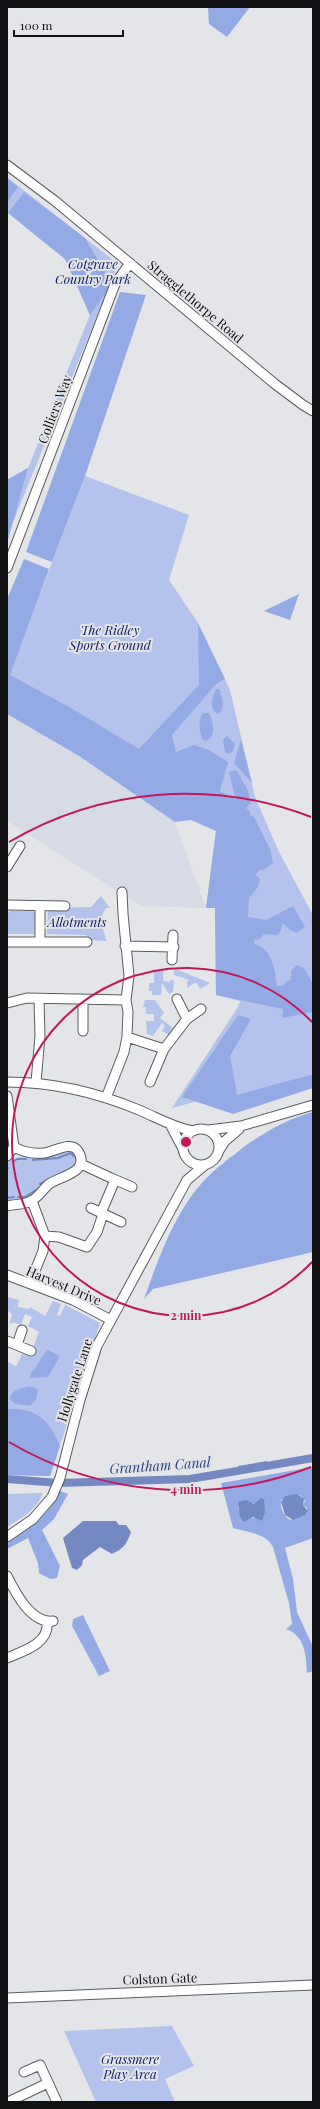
<svg xmlns="http://www.w3.org/2000/svg" width="320" height="2109" font-family="'Playfair Display',serif">
  <rect width="100%" height="100%" fill="#e3e5e9"/>
  <path fill="#d6dbe6" d="M 7,714 L 79,756 L 175,822 L 206,908 L 141,906 L 7,821 Z"/>
  <path fill="#b3c3eb" d="M 7,177 L 118,264 L 7,537 L 7,480 L 28,468 L 90,315 L 65,259 L 7,212 Z
    M 85,476 L 189,515 L 169,580 L 198,623 L 230,690 L 255,797 L 279,852 L 313,915 L 313,1074 L 237,1096 L 236,1091 L 172,1108 L 238,1007 L 240,1001 L 216,995 L 215,908 L 206,908 L 216,831 L 119,766 L 9,675 Z
    M 101,896 L 110,908 L 106,908 C 98,918 103,930 107,941 L 88,940 L 86,935 L 47,934 L 48,912 L 50,908 L 91,907 Z
    M 11,911 L 33,911 L 35,913 L 34,934 L 7,934 L 7,913 Z
    M 176,969 L 210,983 L 200,989 L 196,982 L 187,988 L 187,982 L 189,980 L 174,975 L 174,971 Z
    M 154,970 L 163,970 L 163,981 L 170,982 L 170,980 L 174,980 L 173,992 L 169,994 L 162,983 L 161,995 L 152,995 L 152,991 L 149,991 L 149,983 L 154,983 Z
    M 145,1000 L 155,1000 L 164,1013 L 160,1018 L 173,1028 L 169,1035 L 162,1031 L 165,1026 L 162,1023 L 153,1036 L 147,1034 L 146,1021 L 154,1021 L 154,1014 L 146,1014 L 146,1007 L 143,1007 Z
    M 65,1151 L 76,1154 L 77,1166 L 31,1196 L 7,1201 L 7,1163 C 24,1149 47,1162 65,1151 Z
    M 8,1297 L 19,1300 L 18,1307 L 29,1309 L 30,1307 L 45,1316 L 53,1301 L 61,1304 L 57,1315 L 60,1316 L 65,1305 L 100,1323 L 50,1476 L 7,1475 L 7,1361 L 15,1366 L 17,1365 L 22,1354 L 30,1356 L 39,1332 L 28,1326 L 32,1317 L 25,1314 L 21,1325 L 13,1322 L 12,1324 L 10,1323 L 12,1314 L 7,1310 Z
    M 39,1493 L 43,1493 C 37,1510 21,1518 7,1527 L 7,1494 Z
    M 172,2026 L 194,2066 L 165,2079 L 175,2102 L 96,2102 L 64,2031 Z"/>
  <path fill="#94aae5" fill-rule="evenodd" d="M 208,7 L 250,7 L 227,37 L 209,24 Z
    M 7,178 L 18,187 L 7,202 Z
    M 24,192 L 85,238 L 112,284 L 90,315 L 65,259 L 8,213 Z
    M 120,292 L 146,295 L 85,476 L 52,562 L 26,552 Z
    M 28,468 L 7,543 L 7,480 Z
    M 24,559 L 49,569 L 10,675 L 71,708 L 139,749 L 199,685 L 198,623 L 225,679 L 216,684 L 172,735 L 176,752 L 194,745 L 209,750 L 228,762 L 220,791 L 236,800 L 229,772 L 237,770 L 248,791 L 251,803 L 246,808 L 250,811 L 250,815 L 254,817 L 270,849 L 273,863 L 264,870 L 259,870 L 256,875 L 260,879 L 258,887 L 249,898 L 248,917 L 266,920 L 293,906 L 305,927 L 297,933 L 290,930 L 283,923 L 280,932 L 277,935 L 264,934 L 259,940 L 254,939 L 254,944 C 273,949 275,970 277,986 L 283,986 L 285,982 L 291,980 L 291,971 L 297,965 L 304,968 L 313,984 L 313,1012 L 282,1018 L 283,1009 L 216,995 L 215,908 L 206,908 L 216,831 L 191,820 L 175,822 L 79,756 L 7,714 L 7,599 Z
    M 299,594 L 290,620 L 264,611 Z
    M 216,689 L 219,689 C 223,697 225,709 218,714 C 208,708 212,698 216,689 Z
    M 203,713 L 209,713 C 213,723 217,734 207,741 L 203,740 C 199,734 198,719 203,713 Z
    M 227,736 L 235,744 L 233,751 L 229,754 L 225,752 L 223,740 Z
    M 241,740 L 252,783 L 234,763 Z
    M 238,1015 L 251,1019 L 230,1056 L 237,1095 L 313,1074 L 313,1088 L 233,1114 L 182,1097 Z
    M 313,1112 L 313,1252 L 153,1289 L 144,1299 C 158,1260 173,1216 201,1184 C 214,1169 230,1158 245,1146 C 267,1131 287,1119 313,1112 Z
    M 48,1350 L 60,1356 L 48,1377 L 30,1378 L 31,1373 C 39,1366 40,1356 48,1350 Z
    M 29,1386 L 38,1389 L 36,1400 L 30,1406 L 16,1404 L 9,1399 C 12,1389 20,1389 29,1386 Z
    M 7,1409 C 38,1408 49,1420 60,1446 L 50,1476 L 7,1475 Z
    M 313,1467 L 313,1538 L 285,1548 L 293,1579 L 297,1612 L 313,1647 L 313,1671 L 307,1673 C 306,1654 305,1636 286,1629 L 292,1624 L 289,1603 L 273,1547 C 266,1533 247,1532 233,1528 L 221,1483 ZM 300,1495 L 305,1501 L 303,1505 L 307,1508 L 307,1513 L 290,1520 C 283,1515 280,1508 281,1500 ZM 258,1500 L 265,1512 L 257,1518 L 250,1518 L 240,1512 L 238,1507 L 251,1503 L 256,1504 Z
    M 60,1491 L 68,1494 L 54,1519 L 42,1530 L 60,1566 L 57,1578 L 50,1579 L 39,1573 L 38,1563 L 28,1538 L 7,1549 L 7,1543 C 30,1529 48,1516 60,1491 Z
    M 83,1615 L 110,1671 L 99,1676 L 72,1626 L 73,1619 Z"/>
  <path fill="#7489c1" d="M 267,1461 L 268,1467 L 238,1472 L 238,1466 Z
    M 297,1494 L 304,1499 L 303,1505 L 308,1511 L 305,1515 L 293,1520 L 285,1515 L 281,1502 L 285,1496 Z
    M 261,1498 L 264,1499 L 265,1512 L 262,1521 L 253,1517 L 244,1522 L 240,1517 L 238,1502 L 246,1500 L 254,1504 Z
    M 83,1521 L 116,1521 L 119,1525 L 126,1525 L 131,1532 C 127,1544 123,1549 112,1554 L 100,1547 L 83,1560 L 82,1565 L 77,1570 L 72,1568 L 63,1538 Z"/>
  <g fill="none" stroke-linecap="round" stroke-linejoin="round">
    <path stroke="#7489c1" stroke-width="2" d="M 33,1160 L 58,1158 L 71,1153 L 73,1156
      M 13,1162 L 17,1159 L 26,1159
      M 7,1168 L 8,1168
      M 40,1184 L 68,1170
      M 18,1197 L 25,1197 L 36,1190
      M 7,1198 L 14,1197"/>
    <path stroke="#7489c1" stroke-width="8" d="M 7,1479 L 59,1483 L 190,1479 L 313,1458"/>
    <g stroke="#5b5c60" stroke-width="11">
      <path id="minor" d="M 7,165 L 55,201 L 275,384 L 303,405 L 313,411
        M 7,568 L 115,284 L 130,263
        M 7,867 L 20,846
        M 122,892 L 123,913
        M 7,905 L 65,906
        M 7,942 L 87,942
        M 40,942 L 40,907
        M 125,946 L 174,947
        M 172,960 L 173,935
        M 177,999 L 187,1019
        M 7,1003 L 27,998 L 126,1000
        M 83,1031 L 83,1000
        M 127,1037 L 164,1049 L 187,1019 L 201,1009
        M 7,1082 C 53,1082 96,1092 139,1110 C 158,1118 172,1127 193,1131
        M 36,1082 L 40,1036 L 39,999
        M 150,1082 L 164,1049
        M 7,1096 L 14,1147
        M 106,1098 L 124,1052 L 127,1037 L 128,1012 L 126,1000 L 129,976 L 123,914
        M 171,1126 L 183,1149
        M183 1147a18 18 0 1 1 36 0a18 18 0 1 1-36 0Z
        M 208,1130 L 241,1126 L 313,1105
        M 218,1152 L 225,1141 L 239,1129
        M 7,1156 L 14,1147
        M 81,1164 L 109,1177
        M 111,1178 L 132,1187
        M 7,1206 C 15,1204 24,1205 31,1201 C 38,1198 43,1189 49,1184 C 61,1176 91,1172 78,1151 C 71,1140 54,1152 44,1153 C 34,1154 23,1152 14,1147
        M 91,1208 L 121,1222
        M 101,1213 L 115,1180
        M 45,1236 L 59,1237 L 87,1247 L 97,1232 L 103,1214
        M 7,1275 L 73,1300 L 111,1320
        M 30,1283 L 43,1251 L 45,1236 L 32,1201
        M 7,1341 L 31,1351
        M 17,1345 L 22,1330
        M 7,1537 L 33,1519 L 52,1497 L 60,1478 L 80,1400 L 97,1346 L 187,1180 L 205,1165
        M 7,1576 C 15,1592 31,1624 53,1621
        M 7,1658 C 23,1651 50,1644 47,1621
        M 7,1998 L 313,1985
        M 24,2072 L 40,2065 L 57,2102
        M 8,2102 L 48,2083"/>
    </g>
    <use href="#minor" stroke="#fff" stroke-width="9"/>
  </g>
  <g fill="none" stroke="#c2185b" stroke-width="2">
    <path d="M312 1262A174 174 0 1 1 312 1022"/>
    <path d="M311 1467A348 348 0 0 1 9 1442M9 842A348 348 0 0 1 311 817"/>
  </g>
  <g text-anchor="middle" dominant-baseline="central" stroke-width="4" stroke-linejoin="round" paint-order="stroke">
    <g font-size="13" font-style="italic" fill="#122062" stroke="#e3e5e9">
      <text x="93" y="263">Cotgrave<tspan x="93" dy="15">Country Park</tspan></text>
      <text x="110" y="629">The Ridley<tspan x="110" dy="15">Sports Ground</tspan></text>
      <text x="77" y="921">Allotments</text>
      <text x="130" y="2058">Grassmere<tspan x="130" dy="15">Play Area</tspan></text>
    </g>
    <g font-size="13" fill="#111113" stroke="#e3e5e9">
      <text transform="translate(196 301) rotate(40)">Stragglethorpe Road</text>
      <text transform="translate(54 409) rotate(-69)">Colliers Way</text>
      <text transform="translate(64 1285) rotate(23)">Harvest Drive</text>
      <text transform="translate(74 1380) rotate(-72)">Hollygate Lane</text>
      <text transform="translate(160 1978) rotate(-2)">Colston Gate</text>
    </g>
    <g font-size="14" font-style="italic" fill="#2e4388" stroke="#e3e5e9">
      <text transform="translate(160 1465) rotate(-4)">Grantham Canal</text>
    </g>
  </g>
  <circle cx="186" cy="1142" r="6" fill="#c2185b" stroke="#e3e5e9" stroke-width="2"/>
  <g font-size="12" text-anchor="middle" font-weight="bold" fill="#c2185b" stroke="#e3e5e9" stroke-width="4" stroke-linejoin="round" paint-order="stroke">
    <text x="186" y="1320">2 min</text>
    <text x="186" y="1494">4 min</text>
  </g>
  <rect width="320" height="2109" fill="none" stroke="#111113" stroke-width="16"/>
  <path d="M14 30v6h109v-6" fill="none" stroke="#111113" stroke-width="2"/>
  <text x="20" y="30" font-size="12" fill="#111113" stroke="#e3e5e9" stroke-width="3" paint-order="stroke">100 m</text>
</svg>
